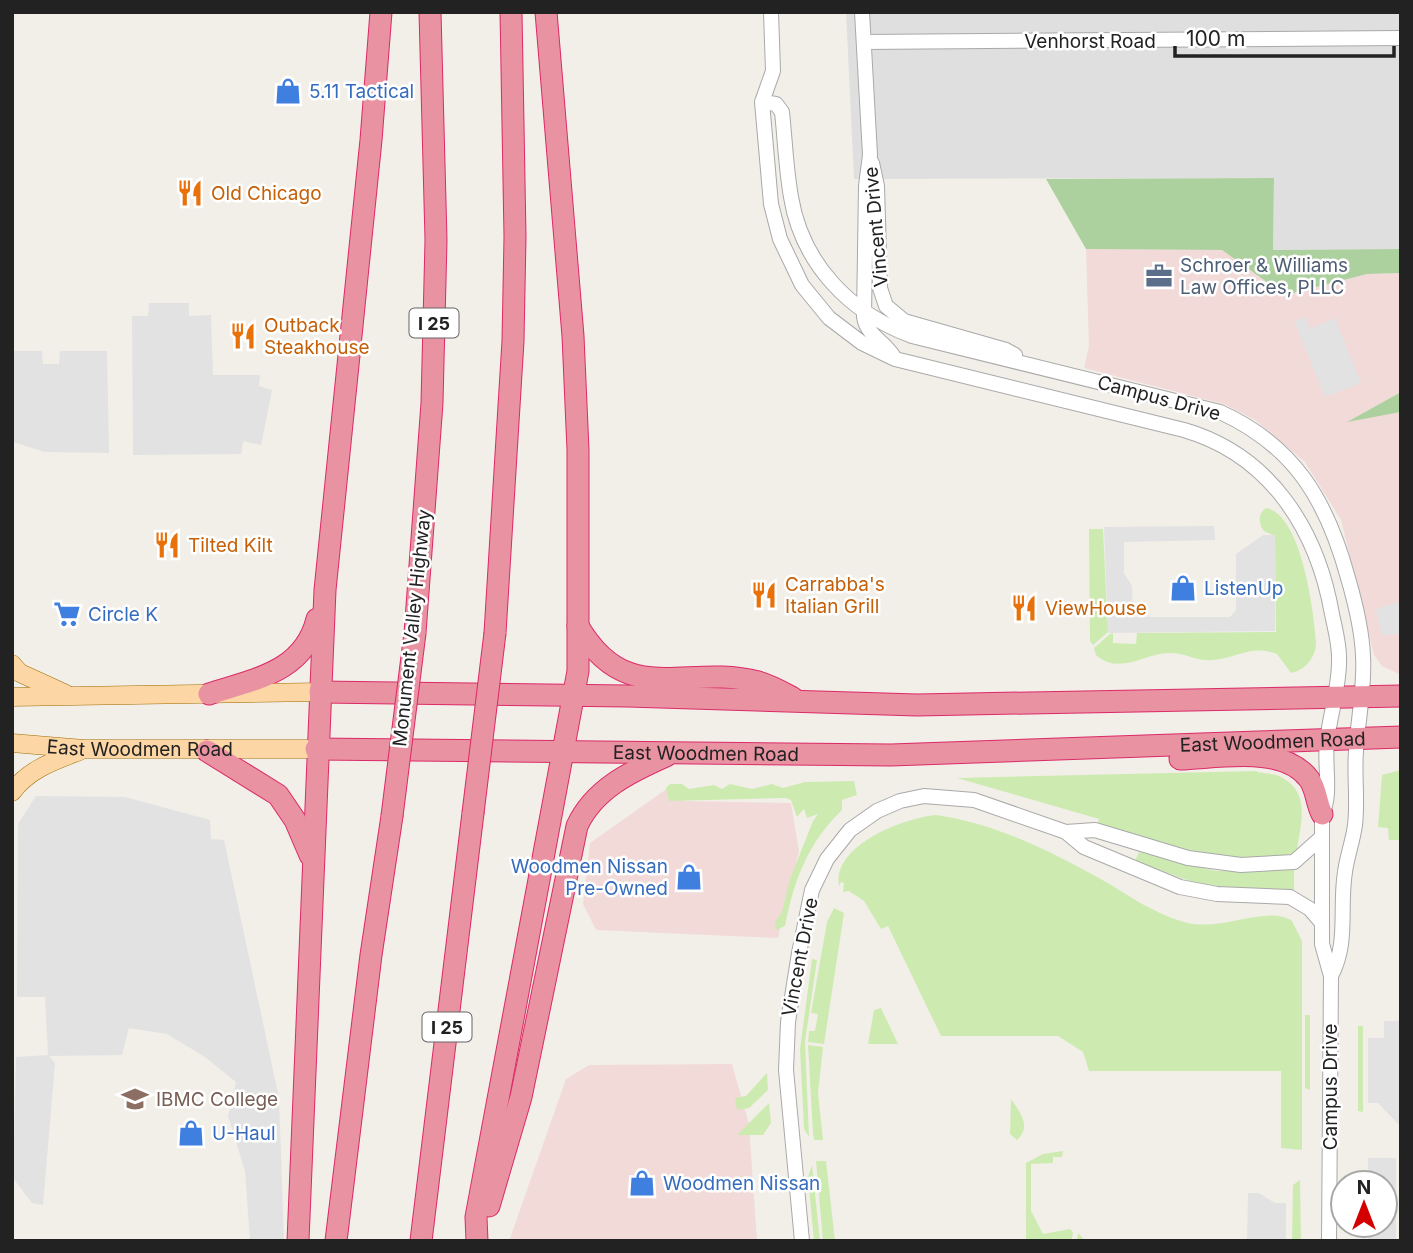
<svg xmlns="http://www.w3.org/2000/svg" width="1413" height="1253" font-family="Inter,sans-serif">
  <rect width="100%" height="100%" fill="#f2efe9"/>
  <path fill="#e0dfdf" d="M 846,12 L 1401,12 L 1401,249 L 1273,250 L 1274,178 L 854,179 Z"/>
  <path fill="#f2dad9" d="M 1086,249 L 1222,250 L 1285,295 L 1367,274 L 1401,273 L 1401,392 L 1349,421 L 1401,412 L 1401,675 L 1382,666 L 1374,655 L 1341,520 L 1305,462 L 1255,420 L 1224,404 L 1084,368 L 1089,346 Z
    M 668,788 L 683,801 L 791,803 L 799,851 L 778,938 L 596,930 L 583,904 L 590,843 Z
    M 732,1064 L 749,1124 L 757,1241 L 509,1241 L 566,1079 L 589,1065 Z"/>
  <path fill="#cdebb0" d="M 1266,508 C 1301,514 1314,610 1316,642 C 1316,657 1306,670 1291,673 L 1277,654 C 1252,644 1236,658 1213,660 C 1198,662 1184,652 1169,653 C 1144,653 1120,676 1096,655 L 1094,648 L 1110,634 L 1113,633 L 1113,643 L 1136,644 L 1137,633 L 1276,632 L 1275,536 L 1264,531 C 1258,524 1258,513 1266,508 Z
    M 1089,529 L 1103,529 L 1108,632 L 1093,645 L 1090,641 Z
    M 1401,770 L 1401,840 L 1389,840 L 1388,828 L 1378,827 L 1382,775 Z
    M 1255,771 C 1264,774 1273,773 1281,777 C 1312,793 1300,825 1297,851 L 1290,854 C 1235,871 1152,839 1098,823 L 1099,819 L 957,778 Z
    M 854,781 L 857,795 L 842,800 L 842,810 C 808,843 794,880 785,926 L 776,930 L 775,922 L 782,912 L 790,879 L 813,821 L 818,814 L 807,818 L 804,809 L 797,817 L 791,800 L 786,798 L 669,801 L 666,788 L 670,784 L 682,784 L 689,789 L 714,785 L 722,789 L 730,784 L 752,789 L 772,784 L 783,788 L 805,782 Z
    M 936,815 C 994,823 1048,850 1099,878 C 1127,894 1152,913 1184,922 C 1220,933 1268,904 1292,921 L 1302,941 L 1302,1150 L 1281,1148 L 1281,1071 L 1089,1071 L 1083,1052 L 1058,1036 L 941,1036 L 888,926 L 881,929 L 864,901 L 849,891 L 843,892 L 844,883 L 841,882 L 839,886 C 832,845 904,818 936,815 Z
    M 1139,852 L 1216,871 L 1294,870 L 1294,891 L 1201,885 L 1135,861 Z
    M 834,908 L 844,913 L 824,1044 L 808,1042 L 809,1031 L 815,1031 L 818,1014 L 811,1013 L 827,922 Z
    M 812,959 L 817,960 L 805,1042 L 809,1137 L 804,1129 L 800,1049 Z
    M 881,1008 L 898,1044 L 868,1044 L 874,1010 Z
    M 1305,1015 L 1310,1015 L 1310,1090 L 1305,1088 Z
    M 1358,1026 L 1363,1026 L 1363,1112 L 1358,1111 Z
    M 808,1045 L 823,1047 L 818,1093 L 823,1140 L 814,1140 L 813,1133 Z
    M 767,1073 L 768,1090 L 749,1108 L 737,1110 L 735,1098 L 746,1096 Z
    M 1011,1099 C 1020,1112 1032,1127 1017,1140 L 1010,1134 Z
    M 769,1103 L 771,1123 L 763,1135 L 737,1135 Z
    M 1063,1151 L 1062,1157 L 1053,1157 L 1053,1163 L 1031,1164 L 1031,1211 L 1043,1234 L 1070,1229 L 1073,1232 L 1072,1239 L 1077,1240 L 1078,1233 L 1085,1241 L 1026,1241 L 1026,1163 L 1043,1154 Z
    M 816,1161 L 826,1161 L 835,1241 L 823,1241 Z
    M 812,1165 L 813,1175 L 820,1241 L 814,1241 L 808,1177 Z
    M 1300,1180 L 1301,1241 L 1292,1241 L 1293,1185 Z"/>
  <path fill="#add19e" d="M 1274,178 L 1273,250 L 1401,249 L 1401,273 L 1367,274 L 1285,295 L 1222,250 L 1086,249 L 1046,179 Z
    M 1401,392 L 1401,412 L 1347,422 Z"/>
  <path fill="#e2e2e2" d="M 149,303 L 189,303 L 189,316 L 211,315 L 213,375 L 260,375 L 259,386 L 272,390 L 261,445 L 243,441 L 241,454 L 133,455 L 132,316 L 148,316 Z
    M 1305,317 L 1310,329 L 1335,318 L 1361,383 L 1325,397 L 1294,321 Z
    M 12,351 L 42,351 L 43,364 L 59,364 L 60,351 L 107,351 L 109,453 L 45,452 L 13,442 Z
    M 1214,526 L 1215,540 L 1124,542 L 1124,573 L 1132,586 L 1133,617 L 1230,617 L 1236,610 L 1236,554 L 1263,535 L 1275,535 L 1275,631 L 1108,633 L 1104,527 Z
    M 1399,589 L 1401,634 L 1381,635 L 1376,609 L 1399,602 Z
    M 36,796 L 125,797 L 210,820 L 211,839 L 224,840 L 279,1098 L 284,1241 L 250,1241 L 245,1171 L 228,1116 L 236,1082 L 205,1057 L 167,1034 L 129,1028 L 122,1055 L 49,1056 L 55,1063 L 43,1205 L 32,1203 L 13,1178 L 16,1057 L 48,1055 L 45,997 L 17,997 L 18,824 Z
    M 1384,1021 L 1401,1021 L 1401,1127 L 1378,1103 L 1368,1103 L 1368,1038 L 1384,1038 Z
    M 1368,1158 L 1396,1158 L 1396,1241 L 1368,1241 L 1368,1225 L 1385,1225 L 1385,1183 L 1368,1183 Z
    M 1248,1193 L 1259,1193 L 1275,1203 L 1286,1203 L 1286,1241 L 1247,1241 Z"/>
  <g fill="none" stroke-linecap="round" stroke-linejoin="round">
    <g stroke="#a9a9a9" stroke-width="16">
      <path id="minor" d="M 771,12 L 773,71 L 762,102 L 771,204 L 780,239 L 802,285 L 829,318 L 862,343 L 895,359 L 1184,430 C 1270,455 1317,529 1332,614 C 1335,629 1340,646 1339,662 C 1339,688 1330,715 1327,741 C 1324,764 1332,794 1322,814 L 1322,944 L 1331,976 L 1329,1241
        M 862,12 L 870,155 L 866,186 L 864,317 C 867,337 887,342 895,359
        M 864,42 L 1401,38
        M 762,102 L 776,104 L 782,112 C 785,140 786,169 791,197 C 802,264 850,313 912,336 L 1220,412 C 1295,446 1327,501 1348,578 C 1355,602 1362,630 1363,656 C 1365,687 1358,719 1356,751 C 1354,776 1358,801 1355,825 C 1353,841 1347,856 1345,872 C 1339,908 1349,942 1331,976
        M 872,163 L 877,186 L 880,288 L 886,306 L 904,321 L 1006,350 L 1015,355
        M 1066,832 L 1095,830 L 1188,858 L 1241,865 L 1294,862 L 1322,837
        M 802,1241 L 786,1070 L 788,1022 L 799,953 L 812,890 L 827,859 L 850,830 L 877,811 L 900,801 L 924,796 L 974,800 L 1066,832 L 1084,847 L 1180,887 L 1217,894 L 1290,897 L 1310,909 L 1322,923"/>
    </g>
    <g stroke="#a06b00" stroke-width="19">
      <g id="major">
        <path d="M 12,664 L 20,673 L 66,694"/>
        <path d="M 12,697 L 320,692"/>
        <path id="s1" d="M 12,743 L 84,749 L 316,749"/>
        <path d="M 12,792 C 29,769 54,761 80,751"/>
      </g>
    </g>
    <g stroke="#dc2a67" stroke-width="23">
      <g id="highway">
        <path d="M 578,626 C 627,710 685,663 758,682 C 770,685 782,692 793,698"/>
        <path d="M 415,633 L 432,403 L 436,240 L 430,12"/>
        <path d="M 495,633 L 513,341 L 515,237 L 511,12"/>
        <path d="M 320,692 L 628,696 L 917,705 L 1401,696"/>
        <path d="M 209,694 C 255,679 304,672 317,619"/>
        <path id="s2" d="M 316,749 L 891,755 L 1401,737"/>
        <path d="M 207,751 L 278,795 L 295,820 L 310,855"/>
        <path d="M 1180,759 C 1217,758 1283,744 1309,779 C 1317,790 1316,803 1322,814"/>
        <path d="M 489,1206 L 521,1097 L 577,826 C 594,789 630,772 666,756"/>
        <path d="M 298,1241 L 325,590 L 371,140 L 381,12"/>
        <path d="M 336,1241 L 371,955 L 392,816"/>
        <path d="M 421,1241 L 473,813"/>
        <path d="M 477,1241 L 476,1217 L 578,671 L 578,450 L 573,336 L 546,12"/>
      </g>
    </g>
    <use href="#minor" stroke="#fff" stroke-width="14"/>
    <use href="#major" stroke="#fcd6a4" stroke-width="18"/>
    <use href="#highway" stroke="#e892a2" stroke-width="21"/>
    <g stroke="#dc2a67" stroke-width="23" stroke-linecap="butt">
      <path id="highway-bridge" d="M 473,813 L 495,633
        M 392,816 L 415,633"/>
    </g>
    <use href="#highway-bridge" stroke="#e892a2" stroke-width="21"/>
  </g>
  <defs>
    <g id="shop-bare" transform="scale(2.1)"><path d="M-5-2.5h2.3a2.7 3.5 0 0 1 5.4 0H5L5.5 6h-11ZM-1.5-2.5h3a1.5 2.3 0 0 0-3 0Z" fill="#3f7fe0" stroke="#fff" stroke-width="2.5" paint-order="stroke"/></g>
    <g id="restaurant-bare" transform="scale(2.1)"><path d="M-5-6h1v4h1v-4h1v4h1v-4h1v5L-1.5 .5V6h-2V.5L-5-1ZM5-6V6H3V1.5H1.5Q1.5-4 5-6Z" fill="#e8710a" stroke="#fff" stroke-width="2.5" paint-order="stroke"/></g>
    <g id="office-bare" transform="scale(2.1)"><path d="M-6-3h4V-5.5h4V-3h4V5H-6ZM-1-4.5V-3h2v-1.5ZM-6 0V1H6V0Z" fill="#5c6f8a" stroke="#fff" stroke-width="2.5" paint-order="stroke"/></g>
    <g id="supermarket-bare" transform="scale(2.1)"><path d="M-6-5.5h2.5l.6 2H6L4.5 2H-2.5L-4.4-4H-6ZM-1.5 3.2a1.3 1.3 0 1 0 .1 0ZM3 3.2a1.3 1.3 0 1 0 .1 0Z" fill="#3f7fe0" stroke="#fff" stroke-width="2.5" paint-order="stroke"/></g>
    <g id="university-bare" transform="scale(2.1)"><path d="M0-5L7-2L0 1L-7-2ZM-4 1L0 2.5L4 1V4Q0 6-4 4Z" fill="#8d6e63" stroke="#fff" stroke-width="2.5" paint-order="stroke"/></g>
  </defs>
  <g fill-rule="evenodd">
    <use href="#shop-bare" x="288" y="91"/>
    <use href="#restaurant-bare" x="190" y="193"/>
    <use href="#office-bare" x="1159" y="276"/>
    <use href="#restaurant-bare" x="243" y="336"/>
    <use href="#restaurant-bare" x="167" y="545"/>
    <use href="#shop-bare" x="1183" y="588"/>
    <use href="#restaurant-bare" x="764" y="595"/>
    <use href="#restaurant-bare" x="1024" y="608"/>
    <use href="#supermarket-bare" x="67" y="614"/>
    <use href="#shop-bare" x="689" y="877"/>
    <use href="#university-bare" x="135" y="1099"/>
    <use href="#shop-bare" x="191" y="1133"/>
    <use href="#shop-bare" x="642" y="1183"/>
  </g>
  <g text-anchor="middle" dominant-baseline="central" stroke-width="5" stroke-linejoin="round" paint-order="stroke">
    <g fill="#fff" stroke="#646464" stroke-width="2">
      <rect x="409.5" y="308.5" width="49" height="29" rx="5"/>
      <rect x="422.5" y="1012.5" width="49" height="29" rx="5"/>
    </g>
    <g font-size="18" font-weight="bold" fill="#222">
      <text x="434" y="323">I 25</text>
      <text x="447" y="1027">I 25</text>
    </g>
    <g font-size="19" fill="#222" stroke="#fff">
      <text x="1090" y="41">Venhorst Road</text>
      <text transform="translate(876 227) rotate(-95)">Vincent Drive</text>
      <text transform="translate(1159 398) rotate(15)">Campus Drive</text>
      <text transform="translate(412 628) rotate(-84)">Monument Valley Highway</text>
      <text stroke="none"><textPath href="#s2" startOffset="957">East Woodmen Road</textPath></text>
      <text stroke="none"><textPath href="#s1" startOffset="128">East Woodmen Road</textPath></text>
      <text stroke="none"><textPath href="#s2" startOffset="390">East Woodmen Road</textPath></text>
      <text transform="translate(800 957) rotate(-79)">Vincent Drive</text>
      <text transform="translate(1330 1087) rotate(-90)">Campus Drive</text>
    </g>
    <g font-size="19" fill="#366cbe" stroke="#fff" text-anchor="start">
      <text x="309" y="91">5.11 Tactical</text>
      <text x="1204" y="588">ListenUp</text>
      <text x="88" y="614">Circle K</text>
      <text x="668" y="866" text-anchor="end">Woodmen Nissan<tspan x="668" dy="22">Pre-Owned</tspan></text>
      <text x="212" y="1133">U-Haul</text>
      <text x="663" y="1183">Woodmen Nissan</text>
    </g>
    <g font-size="19" fill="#c56008" stroke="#fff" text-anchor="start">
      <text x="211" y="193">Old Chicago</text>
      <text x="264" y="325">Outback<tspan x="264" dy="22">Steakhouse</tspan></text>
      <text x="188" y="545">Tilted Kilt</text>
      <text x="785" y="584">Carrabba's<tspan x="785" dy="22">Italian Grill</tspan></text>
      <text x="1045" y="608">ViewHouse</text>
    </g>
    <g font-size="19" fill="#4e5e75" stroke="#fff" text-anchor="start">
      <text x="1180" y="265">Schroer &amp; Williams<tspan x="1180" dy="22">Law Offices, PLLC</tspan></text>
    </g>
    <g font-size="19" fill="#785e54" stroke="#fff" text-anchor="start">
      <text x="156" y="1099">IBMC College</text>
    </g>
  </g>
  <rect width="1413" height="1253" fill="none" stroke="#222222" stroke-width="28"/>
  <g transform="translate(1364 1204)"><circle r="33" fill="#ffffff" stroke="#a7a7a7" stroke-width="2"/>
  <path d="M0-5L12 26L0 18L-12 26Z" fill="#d40000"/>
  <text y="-10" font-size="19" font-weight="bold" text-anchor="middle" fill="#222222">N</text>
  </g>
  <path d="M1175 46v10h219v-10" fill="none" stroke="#222222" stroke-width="3.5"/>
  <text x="1186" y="46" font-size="21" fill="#222222" stroke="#ffffff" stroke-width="5" paint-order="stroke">100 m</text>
</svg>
